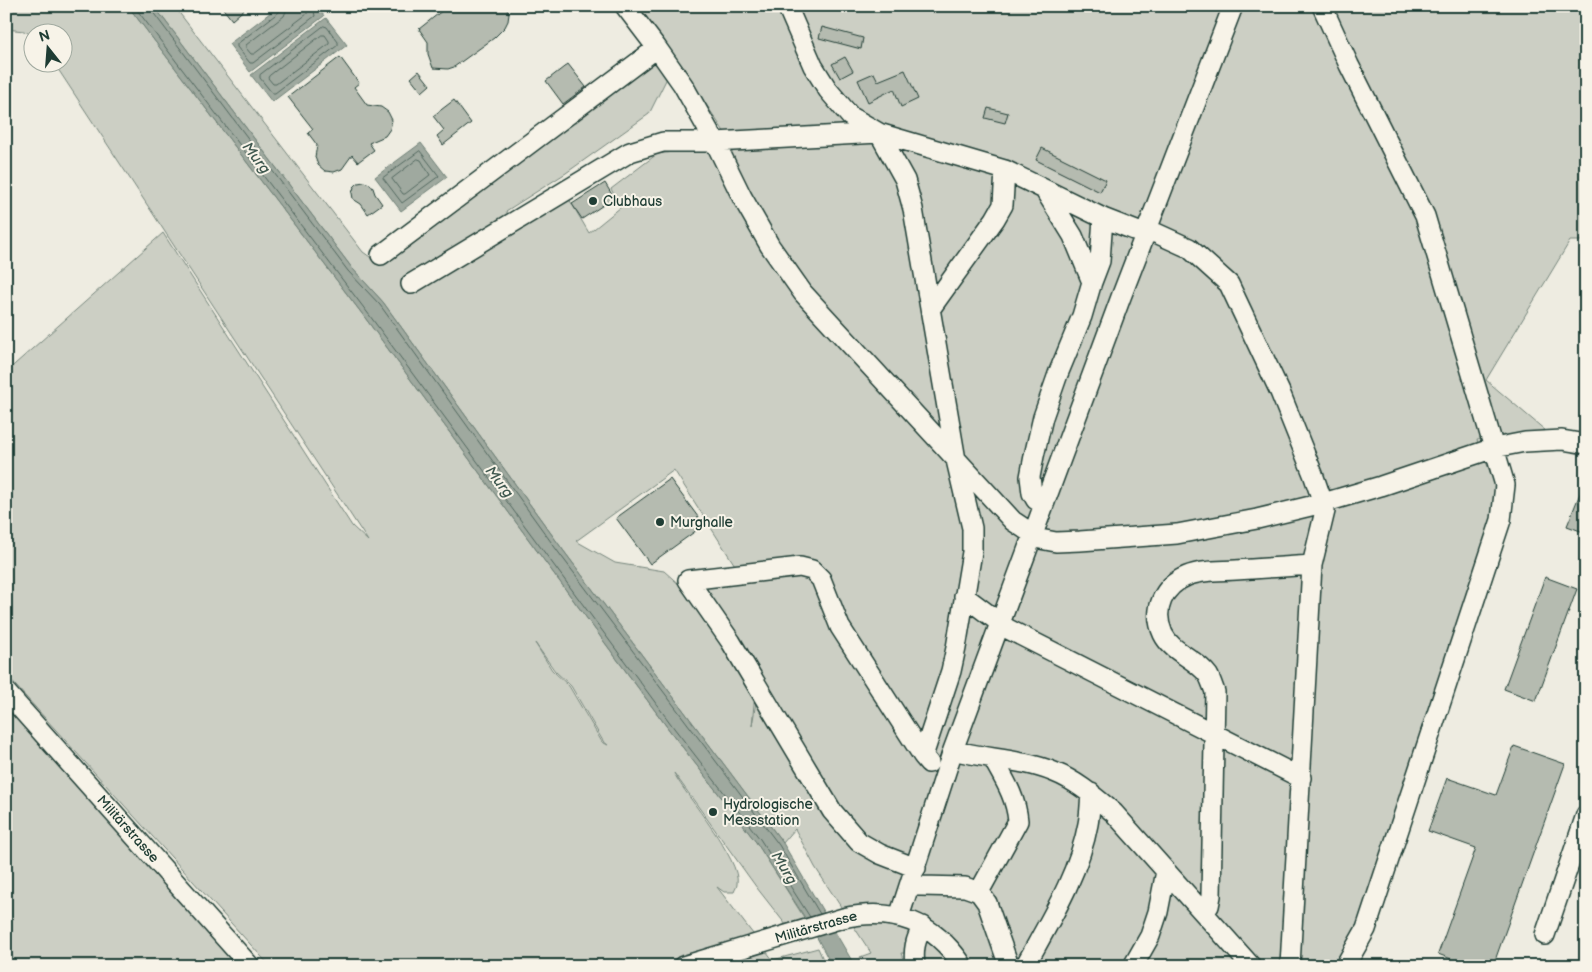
<svg xmlns="http://www.w3.org/2000/svg" width="1592" height="972" font-family="'Balsamiq Sans',sans-serif">
  <rect width="100%" height="100%" fill="#eeece1"/>
  <filter id="ink" filterUnits="userSpaceOnUse"><feTurbulence type="fractalNoise" baseFrequency=".02" numOctaves="2"/><feDisplacementMap in="SourceGraphic" scale="10" xChannelSelector="R" yChannelSelector="G"/><feConvolveMatrix kernelMatrix="1 2 1 2 8 2 1 2 1" color-interpolation-filters="sRGB"/></filter>
  <g filter="url(#ink)">
    <path fill="#cccfc4" stroke="#76867c" fill-rule="evenodd" d="M 6,6 L 128,6 L 363,315 L 670,731 L 756,842 L 805,919 L 786,925 L 757,888 L 674,773 C 686,797 742,860 737,884 C 737,887 735,889 734,892 L 724,892 L 717,887 L 773,960 L 818,948 L 826,966 L 270,966 L 6,675 L 6,372 L 163,233 L 352,526 L 368,541 L 54,63 L 62,62 L 62,32 L 32,32 L 32,35 L 24,31 L 6,29 ZM 535,643 L 555,671 L 571,686 L 603,741 L 608,745 L 602,742 L 569,686 L 552,670 Z
      M 154,6 L 174,6 L 363,252 L 380,264 L 648,63 L 657,64 L 667,78 L 649,114 L 566,173 L 506,211 L 513,222 L 569,199 L 589,233 L 621,207 L 611,189 L 657,154 L 690,150 L 725,133 L 682,68 L 635,6 L 1586,6 L 1586,241 L 1570,241 L 1486,380 L 1546,431 L 1477,440 L 1495,484 L 1495,519 L 1358,927 L 1334,964 L 1331,966 L 920,966 L 921,954 L 901,953 L 905,966 L 864,966 L 860,957 L 871,953 L 815,867 L 795,829 L 783,843 L 563,550 L 383,302 L 352,268 ZM 674,470 L 738,570 L 696,584 L 760,678 L 752,726 L 755,693 L 682,587 L 664,571 L 615,563 L 576,541 Z
      M 6,701 L 241,966 L 6,966 Z"/>
    <path fill="#9fa99f" stroke="#6c7e74" d="M 128,6 L 154,6 L 352,268 L 383,302 L 563,550 L 783,843 L 855,966 L 832,966 L 813,930 L 756,842 L 670,731 L 363,315 Z
      M 279,6 L 317,6 L 324,16 L 250,72 L 229,44 Z
      M 326,18 L 347,45 L 272,102 L 251,75 Z
      M 421,143 L 447,177 L 401,211 L 375,177 Z"/>
    <g fill="none" stroke-linecap="round" stroke-linejoin="round">
      <path stroke="#52685f" stroke-width="1" d="M 134,6 L 367,312 L 674,728 L 760,839 L 810,917
        M 150,6 L 152,11 L 348,271 L 380,305 L 559,553 L 779,845 L 820,914
        M 281,6 L 279,12 L 237,44 L 237,47 L 250,63 L 253,63 L 315,16 L 313,6
        M 288,6 L 284,16 L 246,45 L 246,48 L 251,54 L 254,54 L 307,14 L 307,6
        M 324,26 L 327,27 L 338,42 L 338,45 L 275,93 L 272,93 L 260,78 L 260,75 Z
        M 322,35 L 325,35 L 329,41 L 329,44 L 276,84 L 273,84 L 268,78 L 269,76 Z
        M 420,151 L 439,176 L 402,203 L 383,178 Z
        M 418,159 L 421,160 L 430,175 L 405,194 L 403,194 L 392,179 Z"/>
    </g>
    <path fill="#b5bbb0" stroke="#1f3d34" d="M 221,6 L 248,6 L 232,20 Z
      M 448,6 L 506,6 L 509,14 L 508,21 L 505,27 L 494,38 L 454,67 L 448,69 L 433,68 L 428,54 L 428,42 L 419,29 Z
      M 822,27 L 863,38 L 861,49 L 819,38 Z
      M 340,57 L 359,83 L 354,87 L 367,105 L 381,107 L 388,112 L 392,120 L 390,129 L 385,136 L 369,143 L 374,150 L 358,162 L 352,155 L 342,169 L 334,172 L 325,171 L 318,165 L 315,157 L 317,145 L 308,133 L 313,129 L 288,97 Z
      M 845,57 L 853,71 L 840,78 L 832,64 Z
      M 568,64 L 586,87 L 563,104 L 546,81 Z
      M 905,70 L 918,99 L 901,107 L 894,89 L 868,102 L 858,80 L 874,73 L 878,81 Z
      M 419,71 L 430,85 L 422,92 L 411,78 Z
      M 454,100 L 471,123 L 443,145 L 437,136 L 444,130 L 433,116 Z
      M 988,108 L 1008,113 L 1005,123 L 985,118 Z
      M 1042,148 L 1106,180 L 1100,192 L 1036,160 Z
      M 364,182 L 370,184 L 373,188 L 375,194 L 382,204 L 368,214 L 361,204 L 353,199 L 352,193 L 354,187 L 358,183 Z
      M 605,183 L 614,198 L 582,219 L 572,204 Z
      M 670,479 L 704,525 L 650,564 L 616,518 Z
      M 1585,481 L 1586,481 L 1586,533 L 1567,526 Z
      M 1545,577 L 1577,589 L 1536,701 L 1504,689 Z
      M 1514,746 L 1565,764 L 1493,966 L 1470,966 L 1438,954 L 1476,848 L 1428,831 L 1447,778 L 1496,795 Z"/>
    <g fill="none" stroke-linecap="round" stroke-linejoin="round">
      <g stroke="#1f3d34" stroke-width="22">
        <path id="minor" d="M 625,6 L 657,48 L 683,85 L 715,142 L 742,197 L 770,246 L 803,293 L 1013,521 L 1040,539 L 1056,542 L 1080,541 L 1177,534 L 1257,519 L 1323,503 L 1381,486 L 1494,448 L 1525,442 L 1562,440 L 1586,444
          M 787,6 L 813,66 L 828,90 L 850,116 L 879,133 L 1005,170 L 1103,218 L 1139,232 L 1156,233 L 1189,248 L 1229,284 L 1280,392 L 1313,474 L 1323,503 L 1325,511 L 1312,565 L 1290,966
          M 1322,6 L 1349,65 L 1425,216 L 1505,485 L 1501,520 L 1366,929 L 1345,966
          M 879,133 L 905,180 L 913,209 L 956,460 L 972,528 L 972,552 L 956,648 L 951,671 L 923,756 L 929,763
          M 381,255 L 657,48
          M 1092,282 L 1100,261 L 1103,218
          M 411,284 L 630,152 L 663,142 L 715,142 L 879,133
          M 931,308 L 995,219 L 1003,205 L 1005,170
          M 1044,503 L 1036,500 L 1032,493 L 1030,477 L 1034,456 L 1043,417 L 1058,374 L 1082,316 L 1092,282 L 1073,236 L 1044,189
          M 964,596 L 1008,629 L 1301,778
          M 6,692 L 250,966
          M 953,750 C 986,759 1022,759 1054,772 C 1077,781 1096,798 1114,813 L 1251,966
          M 916,868 L 880,854 L 859,842 L 832,811 L 731,642 L 688,580 L 800,567 L 812,570 L 821,579 L 840,627 L 923,756
          M 911,885 L 921,886 L 965,887 L 979,892 L 987,903 L 1009,966
          M 979,892 L 1018,821 C 1016,797 1004,779 993,759
          M 1203,912 L 1209,906 L 1211,896 L 1215,692 C 1213,687 1211,680 1208,675 C 1196,658 1172,653 1163,634 C 1152,610 1163,586 1187,576 C 1201,570 1221,571 1236,570 C 1261,568 1286,567 1312,565
          M 899,917 L 953,750 L 1121,297 L 1233,6
          M 1545,935 L 1586,815
          M 683,966 L 843,918 C 894,907 933,921 963,966
          M 915,966 C 913,950 915,940 923,926
          M 1025,966 C 1049,922 1079,874 1088,824 C 1090,814 1090,803 1091,793
          M 1133,966 L 1150,936 L 1158,912 L 1166,871"/>
      </g>
      <use href="#minor" stroke="#f7f3e8" stroke-width="19"/>
    </g>
  </g>
  <g fill="#1f3d34" stroke="#f7f3e8" stroke-width="2">
    <circle cx="593" cy="201" r="5"/>
    <circle cx="660" cy="522" r="5"/>
    <circle cx="713" cy="812" r="5"/>
  </g>
  <g text-anchor="middle" dominant-baseline="central" stroke-width="4" stroke-linejoin="round" paint-order="stroke">
    <g font-size="14" fill="#1f3d34" stroke="#f7f3e8" text-anchor="start">
      <text x="603" y="201">Clubhaus</text>
      <text x="670" y="522">Murghalle</text>
      <text x="723" y="804">Hydrologische<tspan x="723" dy="16">Messstation</tspan></text>
    </g>
    <g font-size="14" fill="#1f3d34" stroke="#f7f3e8">
      <text transform="translate(128 829) rotate(48)">Militärstrasse</text>
      <text transform="translate(816 927) rotate(-16)">Militärstrasse</text>
    </g>
    <g font-size="15" font-style="italic" fill="#3f584f" stroke="#f7f3e8">
      <text transform="translate(256 158) rotate(53)">Murg</text>
      <text transform="translate(499 482) rotate(53)">Murg</text>
      <text transform="translate(784 868) rotate(59)">Murg</text>
    </g>
  </g>
  <rect width="1592" height="972" fill="none" stroke="#f7f3e8" stroke-width="25"/>
  <rect x="12" y="12" width="1567" height="947" fill="none" stroke="#1f3d34" stroke-width="2" filter="url(#ink)"/>
  <g transform="translate(48 48) rotate(343)"><circle r="24" fill="#f7f3e8" stroke="#a1aaa0"/>
  <path d="M0-4L9 19L0 12L-9 19Z" fill="#1f3d34"/>
  <text y="-8" font-size="14" font-weight="bold" text-anchor="middle" fill="#1f3d34">N</text>
  </g>
</svg>
